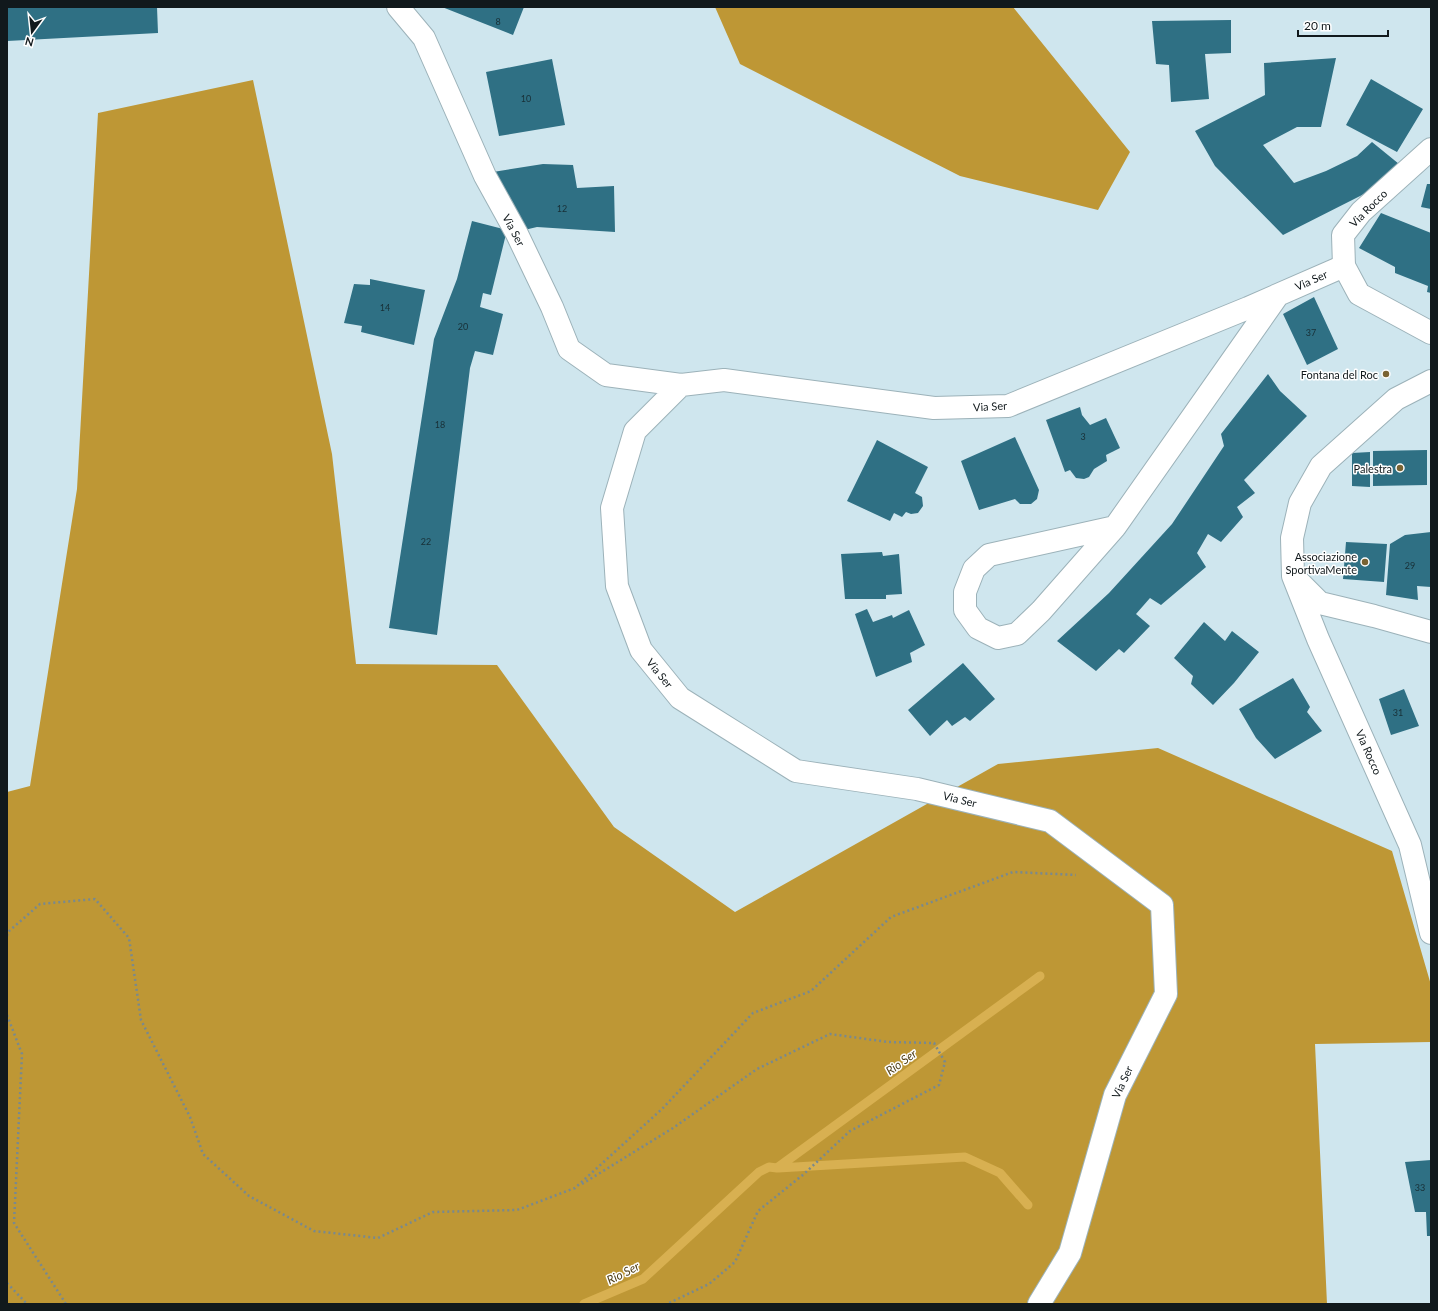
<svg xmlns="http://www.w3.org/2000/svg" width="1438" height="1311" font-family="Lato,sans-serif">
  <rect width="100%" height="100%" fill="#cfe6ee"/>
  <path fill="#be9735" d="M 715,7 L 1013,7 L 1130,152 L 1098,210 L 960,176 L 740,64 Z
    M 253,80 L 332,454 L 356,664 L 497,665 L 614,827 L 735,912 L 998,764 L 1158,748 L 1392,851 L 1431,985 L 1431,1042 L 1315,1044 L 1327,1304 L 7,1304 L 7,792 L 30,786 L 77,489 L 98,113 Z"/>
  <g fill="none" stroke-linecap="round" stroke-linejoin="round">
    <path stroke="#d8b051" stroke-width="9" d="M 778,1168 L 965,1157 L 1000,1173 L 1028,1205
      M 584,1304 L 643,1279 L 759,1172 L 769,1167 L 777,1168 L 1040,976"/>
  </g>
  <path fill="#2f7084" d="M 7,7 L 157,7 L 158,33 L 7,41 Z
    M 442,7 L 524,7 L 513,35 Z
    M 1231,20 L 1231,53 L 1205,54 L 1209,99 L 1171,102 L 1169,65 L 1156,64 L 1152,21 Z
    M 1336,58 L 1321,127 L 1297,127 L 1263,145 L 1294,183 L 1326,171 L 1357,156 L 1372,142 L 1399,164 L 1368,192 L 1283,235 L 1215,166 L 1195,131 L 1265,95 L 1264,63 Z
    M 552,59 L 565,125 L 499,136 L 486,72 Z
    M 1371,79 L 1423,109 L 1397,152 L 1346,125 Z
    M 543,164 L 573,165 L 577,188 L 614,186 L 615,232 L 537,227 L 520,231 L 493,172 Z
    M 1427,184 L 1431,184 L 1431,209 L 1421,207 Z
    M 1381,213 L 1431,233 L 1431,293 L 1427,292 L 1428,286 L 1395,273 L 1395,267 L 1359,248 Z
    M 472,221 L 507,230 L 491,295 L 483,293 L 480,307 L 503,314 L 493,355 L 475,351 L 470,368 L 437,635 L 389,628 L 434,339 L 457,279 Z
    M 370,279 L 425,290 L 414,345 L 361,332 L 362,326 L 344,323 L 354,284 L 370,285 Z
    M 1314,297 L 1338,349 L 1307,365 L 1283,314 Z
    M 1268,374 L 1280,391 L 1307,416 L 1244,480 L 1255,493 L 1237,507 L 1243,517 L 1221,542 L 1208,534 L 1197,553 L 1206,567 L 1161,605 L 1150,598 L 1136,614 L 1150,626 L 1124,653 L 1119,649 L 1096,671 L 1057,641 L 1109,593 L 1172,524 L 1224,446 L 1221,434 Z
    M 1080,407 L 1082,415 L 1090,425 L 1106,418 L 1120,448 L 1106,455 L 1107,461 L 1094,469 L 1089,477 L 1084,479 L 1076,478 L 1070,470 L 1065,472 L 1046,420 Z
    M 1015,437 L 1039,490 L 1037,499 L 1031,504 L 1020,504 L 1015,499 L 979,510 L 961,461 Z
    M 877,440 L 928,467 L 915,493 L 922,497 L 923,506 L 918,513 L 911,514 L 906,512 L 902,517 L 894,513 L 890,521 L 847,501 Z
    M 1427,450 L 1427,485 L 1373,486 L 1373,451 Z
    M 1370,452 L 1370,487 L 1352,486 L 1352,453 Z
    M 1431,532 L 1431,587 L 1417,586 L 1418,600 L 1386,595 L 1390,544 L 1405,535 Z
    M 1346,542 L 1387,544 L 1384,582 L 1343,579 Z
    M 882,552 L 883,556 L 899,554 L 902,594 L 886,595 L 886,599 L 845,599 L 841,554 Z
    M 867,609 L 873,622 L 892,615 L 893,618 L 909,610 L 925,645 L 910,653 L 912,662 L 876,677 L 855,614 Z
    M 1204,622 L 1225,641 L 1232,631 L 1259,652 L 1234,683 L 1213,705 L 1191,684 L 1193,676 L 1174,658 Z
    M 963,663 L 995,699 L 970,721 L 965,717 L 952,726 L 947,720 L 930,736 L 908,710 Z
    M 1293,678 L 1310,707 L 1307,712 L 1322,731 L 1275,759 L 1256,738 L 1239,709 Z
    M 1404,689 L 1419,726 L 1391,735 L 1379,699 Z
    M 1431,1160 L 1431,1236 L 1427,1236 L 1426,1212 L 1415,1212 L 1405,1162 Z"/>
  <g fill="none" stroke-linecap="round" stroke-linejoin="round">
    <g stroke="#9cb2b9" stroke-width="24">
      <path id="minor" d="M 398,7 L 424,38 L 485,176 L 517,234 L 552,307 L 569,349 L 606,375 L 681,385
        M 1431,381 L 1396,399 L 1321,466 L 1300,503 L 1292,538 L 1293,576 L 1318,639 L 1410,845 L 1431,933
        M 1115,527 L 1041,611 L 1017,634 L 998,638 L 978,628 L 965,610 L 965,592 L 974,569 L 989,555 L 1115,527 L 1278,295
        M 1300,583 L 1320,603 L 1374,616 L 1431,632
        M 1039,1304 L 1070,1253 L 1115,1095 L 1166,994 L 1162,905 L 1050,821 L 917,789 L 796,771 L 680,698 L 641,650 L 617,586 L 612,508 L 635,431 L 681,385 L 724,380 L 934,408 L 1008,406 L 1248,308 L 1344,266"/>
    </g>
    <g stroke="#9cb2b9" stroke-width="24">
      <path id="tertiary" d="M 1431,149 L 1361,212 L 1343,235 L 1344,266 L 1359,294 L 1431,333"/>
    </g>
    <path stroke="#79898f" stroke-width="2.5" stroke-dasharray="2 3" stroke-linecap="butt" d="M 7,936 L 8,932 L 40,904 L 95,899 L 129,938 L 141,1020 L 190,1117 L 203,1154 L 249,1196 L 314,1231 L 378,1238 L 433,1212 L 517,1210 L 575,1188 L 662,1109 L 753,1013 L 811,991 L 891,917 L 1013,872 L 1076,875
      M 7,1015 L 22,1054 L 14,1223 L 66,1304
      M 582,1184 L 673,1128 L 757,1069 L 830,1034 L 888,1042 L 934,1043 L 945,1062 L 939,1085 L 850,1131 L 804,1174 L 758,1211 L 735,1262 L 709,1284 L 667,1304
      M 7,1283 L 27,1304"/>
    <use href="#minor" stroke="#fff" stroke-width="22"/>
    <use href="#tertiary" stroke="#fff" stroke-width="22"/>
  </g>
  <g fill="#796333" stroke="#fff" stroke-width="1.5">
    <circle cx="1386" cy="374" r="4"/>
    <circle cx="1400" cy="468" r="4"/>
    <circle cx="1365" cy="562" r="4"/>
  </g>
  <g text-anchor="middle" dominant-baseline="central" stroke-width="3" stroke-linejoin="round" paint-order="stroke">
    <g font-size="9" fill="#182f36">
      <text x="498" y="21">8</text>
      <text x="526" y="98">10</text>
      <text x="562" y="208">12</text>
      <text x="385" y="307">14</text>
      <text x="463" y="326">20</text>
      <text x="1311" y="332">37</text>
      <text x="440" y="424">18</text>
      <text x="1083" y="436">3</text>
      <text x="426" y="541">22</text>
      <text x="1410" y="565">29</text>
      <text x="1398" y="712">31</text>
      <text x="1420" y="1187">33</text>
    </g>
    <g font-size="11" fill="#11191c" stroke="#fff">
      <text transform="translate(1368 208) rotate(-45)">Via Rocco</text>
      <text transform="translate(514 230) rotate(62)">Via Ser</text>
      <text transform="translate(1311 280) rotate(-24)">Via Ser</text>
      <text transform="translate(990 406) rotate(-3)">Via Ser</text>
      <text transform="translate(660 673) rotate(51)">Via Ser</text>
      <text transform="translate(1369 752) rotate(66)">Via Rocco</text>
      <text transform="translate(960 799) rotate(14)">Via Ser</text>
      <text transform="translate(1122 1082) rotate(-65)">Via Ser</text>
    </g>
    <g font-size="11" fill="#11191c" stroke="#fff" text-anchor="end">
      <text x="1378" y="374">Fontana del Roc</text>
      <text x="1392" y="468">Palestra</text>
      <text x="1357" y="556">Associazione<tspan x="1357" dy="13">SportivaMente</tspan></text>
    </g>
    <g font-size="12" font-style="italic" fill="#524119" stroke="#fff">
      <text transform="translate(901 1062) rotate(-36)">Rio Ser</text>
      <text transform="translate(623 1273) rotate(-27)">Rio Ser</text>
    </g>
  </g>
  <rect width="1438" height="1311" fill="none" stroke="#11191c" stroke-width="16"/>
  <g transform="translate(32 32) rotate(195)" stroke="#ffffff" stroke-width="3" paint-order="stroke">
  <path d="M0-3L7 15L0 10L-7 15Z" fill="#11191c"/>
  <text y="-6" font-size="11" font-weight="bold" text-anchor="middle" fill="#11191c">N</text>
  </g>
  <path d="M1298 30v6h90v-6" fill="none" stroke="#11191c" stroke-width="2"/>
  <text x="1304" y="30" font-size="12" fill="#11191c" stroke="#ffffff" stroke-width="3" paint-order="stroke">20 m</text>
</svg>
